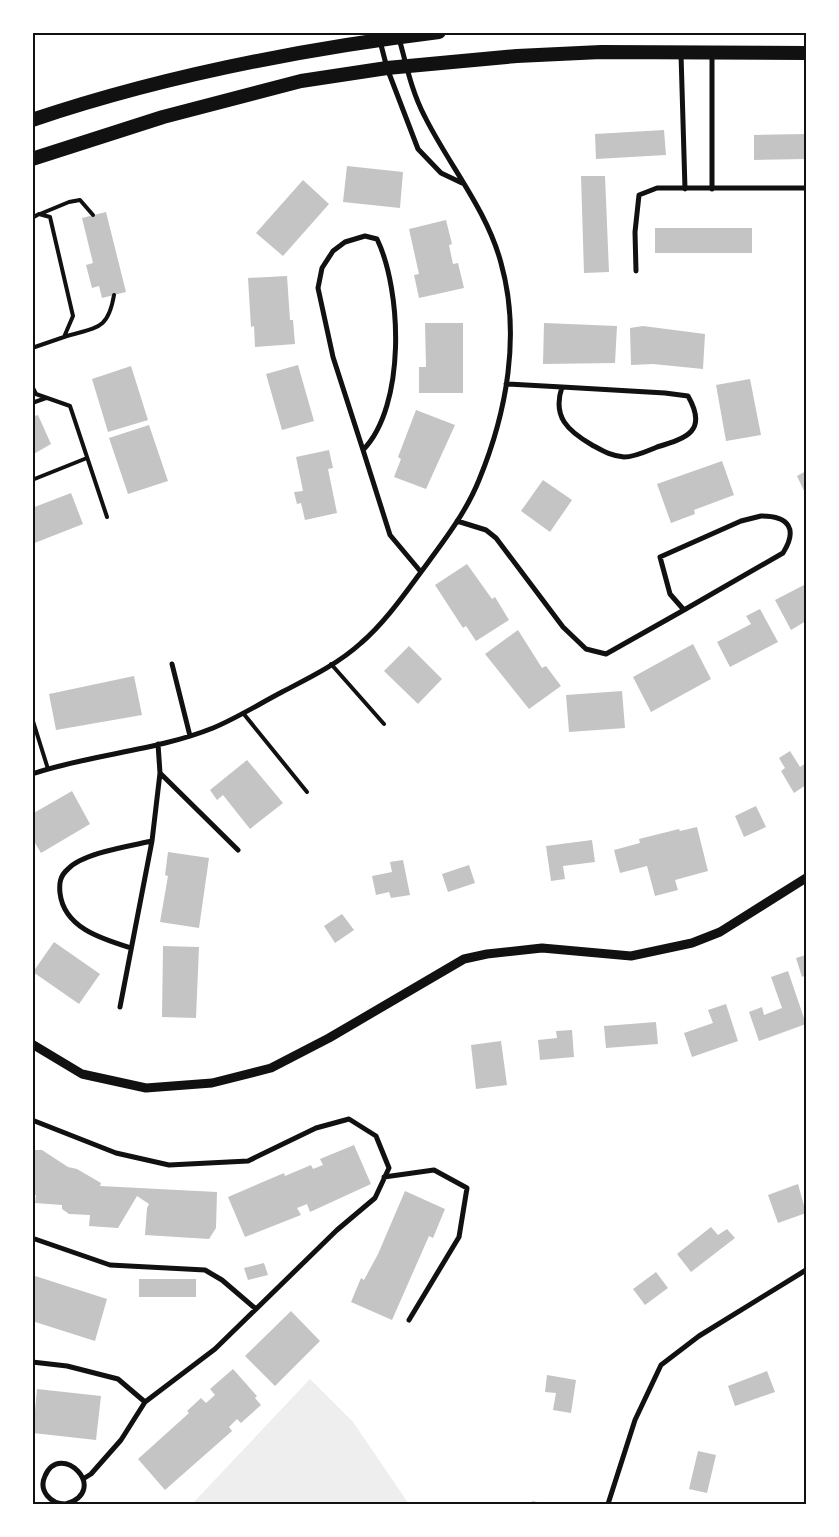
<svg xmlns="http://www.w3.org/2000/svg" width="839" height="1537" font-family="'Source Sans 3',sans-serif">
  <rect width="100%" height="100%" fill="#fff"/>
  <path fill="#eee" d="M 310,1379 L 353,1422 L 409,1504 L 192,1504 Z"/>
  <path fill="#c4c4c4" d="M 664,130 L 666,155 L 596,159 L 595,134 Z
    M 806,134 L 806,159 L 754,160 L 754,135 Z
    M 347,166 L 403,172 L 400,208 L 343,202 Z
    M 581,176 L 605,176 L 609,272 L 584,273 Z
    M 303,180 L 329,204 L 283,256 L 256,233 Z
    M 106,212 L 126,292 L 102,298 L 99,286 L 92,288 L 86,265 L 93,263 L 82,218 Z
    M 446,220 L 452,244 L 449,245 L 453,264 L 458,263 L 464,288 L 419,298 L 414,275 L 419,274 L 409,229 Z
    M 655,228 L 752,228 L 752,253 L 655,253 Z
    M 287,276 L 290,320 L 293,320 L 295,344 L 255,347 L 254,326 L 251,327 L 248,278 Z
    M 425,323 L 463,323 L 463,393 L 419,393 L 419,367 L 426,367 Z
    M 544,323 L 617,326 L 615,363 L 543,364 Z
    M 643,326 L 705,334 L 703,369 L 653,364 L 631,365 L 630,328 Z
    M 298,365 L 314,421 L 282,430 L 266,374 Z
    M 131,366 L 148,420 L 108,432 L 92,379 Z
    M 750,379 L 761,435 L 726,441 L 716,385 Z
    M 416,410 L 455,425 L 426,489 L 394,477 L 401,459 L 398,457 Z
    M 38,415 L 51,444 L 32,455 L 32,417 Z
    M 149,425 L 168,481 L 128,494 L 109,438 Z
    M 329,450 L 333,468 L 328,469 L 337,513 L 305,520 L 301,503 L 297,504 L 294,492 L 303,491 L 296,457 Z
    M 722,461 L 734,495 L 694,510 L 695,514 L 671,523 L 657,484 Z
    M 806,471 L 806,495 L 797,476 Z
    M 543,480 L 572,500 L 550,532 L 521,511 Z
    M 71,493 L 83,524 L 32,544 L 32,508 Z
    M 467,564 L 492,599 L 495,597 L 509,620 L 476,641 L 466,626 L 463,628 L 435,585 Z
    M 806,584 L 806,621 L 791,630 L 775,600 Z
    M 760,609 L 778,642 L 730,667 L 717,642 L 751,624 L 746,616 Z
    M 518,630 L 542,668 L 546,666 L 561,686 L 529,709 L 485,654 Z
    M 693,644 L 711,679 L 651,712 L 633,677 Z
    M 409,646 L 442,679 L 418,704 L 384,671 Z
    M 134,676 L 142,715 L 56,730 L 49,694 Z
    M 622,691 L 625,728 L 569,732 L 566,695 Z
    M 790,751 L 800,767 L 806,763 L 806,785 L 794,793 L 781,771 L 785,768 L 779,758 Z
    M 247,760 L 283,803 L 250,829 L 223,795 L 217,800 L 210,790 Z
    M 72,791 L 90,824 L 41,853 L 32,838 L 32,814 Z
    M 756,806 L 766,827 L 744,837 L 735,816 Z
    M 697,827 L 708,871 L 675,880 L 678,890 L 655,896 L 647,866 L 620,873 L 614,850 L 640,843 L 639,839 L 679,829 L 680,831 Z
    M 592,840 L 595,862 L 563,866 L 565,879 L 551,881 L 546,846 Z
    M 168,852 L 209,858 L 199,928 L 160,922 L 168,876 L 165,875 Z
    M 403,860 L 410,895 L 391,898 L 389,892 L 376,895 L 372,876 L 392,872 L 390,862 Z
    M 469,865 L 475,883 L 448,892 L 442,874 Z
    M 342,914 L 354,930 L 335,943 L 324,926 Z
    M 54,942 L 100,974 L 79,1004 L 33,972 Z
    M 163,946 L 199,947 L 196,1018 L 162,1017 Z
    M 806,955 L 806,975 L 802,977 L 796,958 Z
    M 788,971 L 806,1024 L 759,1041 L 749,1012 L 762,1007 L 764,1015 L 782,1008 L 771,977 Z
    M 726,1004 L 738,1041 L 692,1057 L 684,1033 L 713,1023 L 708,1010 Z
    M 656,1022 L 658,1044 L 606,1048 L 604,1026 Z
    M 572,1030 L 574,1057 L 540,1060 L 538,1040 L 557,1038 L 556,1031 Z
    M 501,1041 L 507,1085 L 476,1089 L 471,1045 Z
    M 354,1145 L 371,1184 L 310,1212 L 307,1204 L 297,1208 L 301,1215 L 245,1237 L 228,1197 L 284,1173 L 285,1176 L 311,1165 L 313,1169 L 323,1165 L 320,1159 Z
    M 32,1150 L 42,1150 L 68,1167 L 77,1169 L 101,1183 L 100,1186 L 217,1192 L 216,1228 L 209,1239 L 145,1235 L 147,1208 L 149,1204 L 137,1196 L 118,1228 L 89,1226 L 90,1215 L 69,1214 L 62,1209 L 62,1205 L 35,1203 L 36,1195 L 32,1195 Z
    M 798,1184 L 806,1213 L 778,1223 L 768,1195 Z
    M 405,1191 L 445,1209 L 433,1238 L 429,1236 L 392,1320 L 351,1302 L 361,1278 L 364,1280 L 378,1254 Z
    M 711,1227 L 718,1235 L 727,1229 L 735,1238 L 691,1272 L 677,1254 Z
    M 264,1263 L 268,1275 L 248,1280 L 244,1268 Z
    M 656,1272 L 668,1288 L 645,1305 L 633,1289 Z
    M 32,1275 L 107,1299 L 95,1341 L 32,1321 Z
    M 139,1279 L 196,1279 L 196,1297 L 139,1297 Z
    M 291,1311 L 320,1341 L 275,1386 L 245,1356 Z
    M 233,1369 L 257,1396 L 255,1398 L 261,1405 L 241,1423 L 237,1419 L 229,1427 L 232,1431 L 165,1490 L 138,1459 L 189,1413 L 187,1411 L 201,1398 L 206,1403 L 215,1395 L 210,1389 Z
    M 767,1371 L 775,1392 L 735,1406 L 728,1386 Z
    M 547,1375 L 576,1380 L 571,1413 L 553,1410 L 556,1393 L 545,1392 Z
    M 37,1389 L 101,1396 L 96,1440 L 33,1433 Z
    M 698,1451 L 716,1455 L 707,1493 L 689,1489 Z
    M 532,1501 L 548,1504 L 532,1504 Z"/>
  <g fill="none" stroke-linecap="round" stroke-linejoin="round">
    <path stroke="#111" stroke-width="4" d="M 40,214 L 69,202 L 80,200 L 93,215
      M 32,218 L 39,214 L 50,217 L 73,316 L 64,337 L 32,348
      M 64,337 C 96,327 108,331 114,295
      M 32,386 L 36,394 L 70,406 L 107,517
      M 32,403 L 46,398
      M 32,480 L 87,458
      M 331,664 L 384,724
      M 243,713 L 307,792
      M 32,718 L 48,769"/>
    <path stroke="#111" stroke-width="5" d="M 380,41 L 387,68 L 418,149 L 441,173 L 462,183
      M 681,54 L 685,189
      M 712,55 L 712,189
      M 365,236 L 377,239 C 402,291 406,406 363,450 L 333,357 L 318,288 L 322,268 L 333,251 L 345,242 Z
      M 636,271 L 635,232 L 639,195 L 657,188 L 806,188
      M 506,384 L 562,387
      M 562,387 L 665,393 L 688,396 C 708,431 687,438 657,447 C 647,451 635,457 624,457 C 611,456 603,451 592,445 C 568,431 552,417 562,387 Z
      M 363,450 L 390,535 L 421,572
      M 761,516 C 789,516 798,529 783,553 L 684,610 L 670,594 L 660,557 L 741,521 Z
      M 457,521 L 486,530 L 496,538 L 563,627 L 586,649 L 606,654 L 684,610
      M 172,664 L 190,736
      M 160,773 L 238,850
      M 32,774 C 91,754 156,751 213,728 C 237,718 259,704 282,692 C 309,678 338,664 361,643 C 383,624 401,599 418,576 C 440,546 465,515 479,480 C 507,412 521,334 501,263 C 487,210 449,165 425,117 C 412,93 406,64 399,38
      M 131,948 C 102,939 64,928 60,893 C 59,883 60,876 68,869 C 83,853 130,846 152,841
      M 120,1007 L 152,841 L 160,773 L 158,744
      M 32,1120 L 116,1153 L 169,1165 L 248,1161 L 316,1128 L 349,1119 L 376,1136 L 389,1168 L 375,1198 L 337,1230 L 215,1349 L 145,1402 L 121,1440 L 91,1474 L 83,1479
      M 384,1177 L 434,1170 L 467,1188 L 459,1237 L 409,1320
      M 32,1238 L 110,1265 L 205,1270 L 222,1280 L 256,1309
      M 32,1362 L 67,1366 L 118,1379 L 145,1402
      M 65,1504 C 51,1504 38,1491 45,1476 C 60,1440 111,1490 66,1504
      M 608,1504 L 635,1420 L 661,1365 L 699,1336 L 806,1270"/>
    <path stroke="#111" stroke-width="9" d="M 32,1044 L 82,1074 L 146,1088 L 212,1083 L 271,1068 L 329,1038 L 464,959 L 487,954 L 542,948 L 631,956 L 692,943 L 720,932 L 806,878"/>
    <path stroke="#111" stroke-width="14" d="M 32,120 C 165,75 301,49 439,32
      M 32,159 L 163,117 L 301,81 L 387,68 L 517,56 L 601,52 L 806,53"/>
  </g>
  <rect width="839" height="1537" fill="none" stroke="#ffffff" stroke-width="68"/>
  <rect x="34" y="34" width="771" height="1469" fill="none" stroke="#111" stroke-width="2"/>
</svg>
